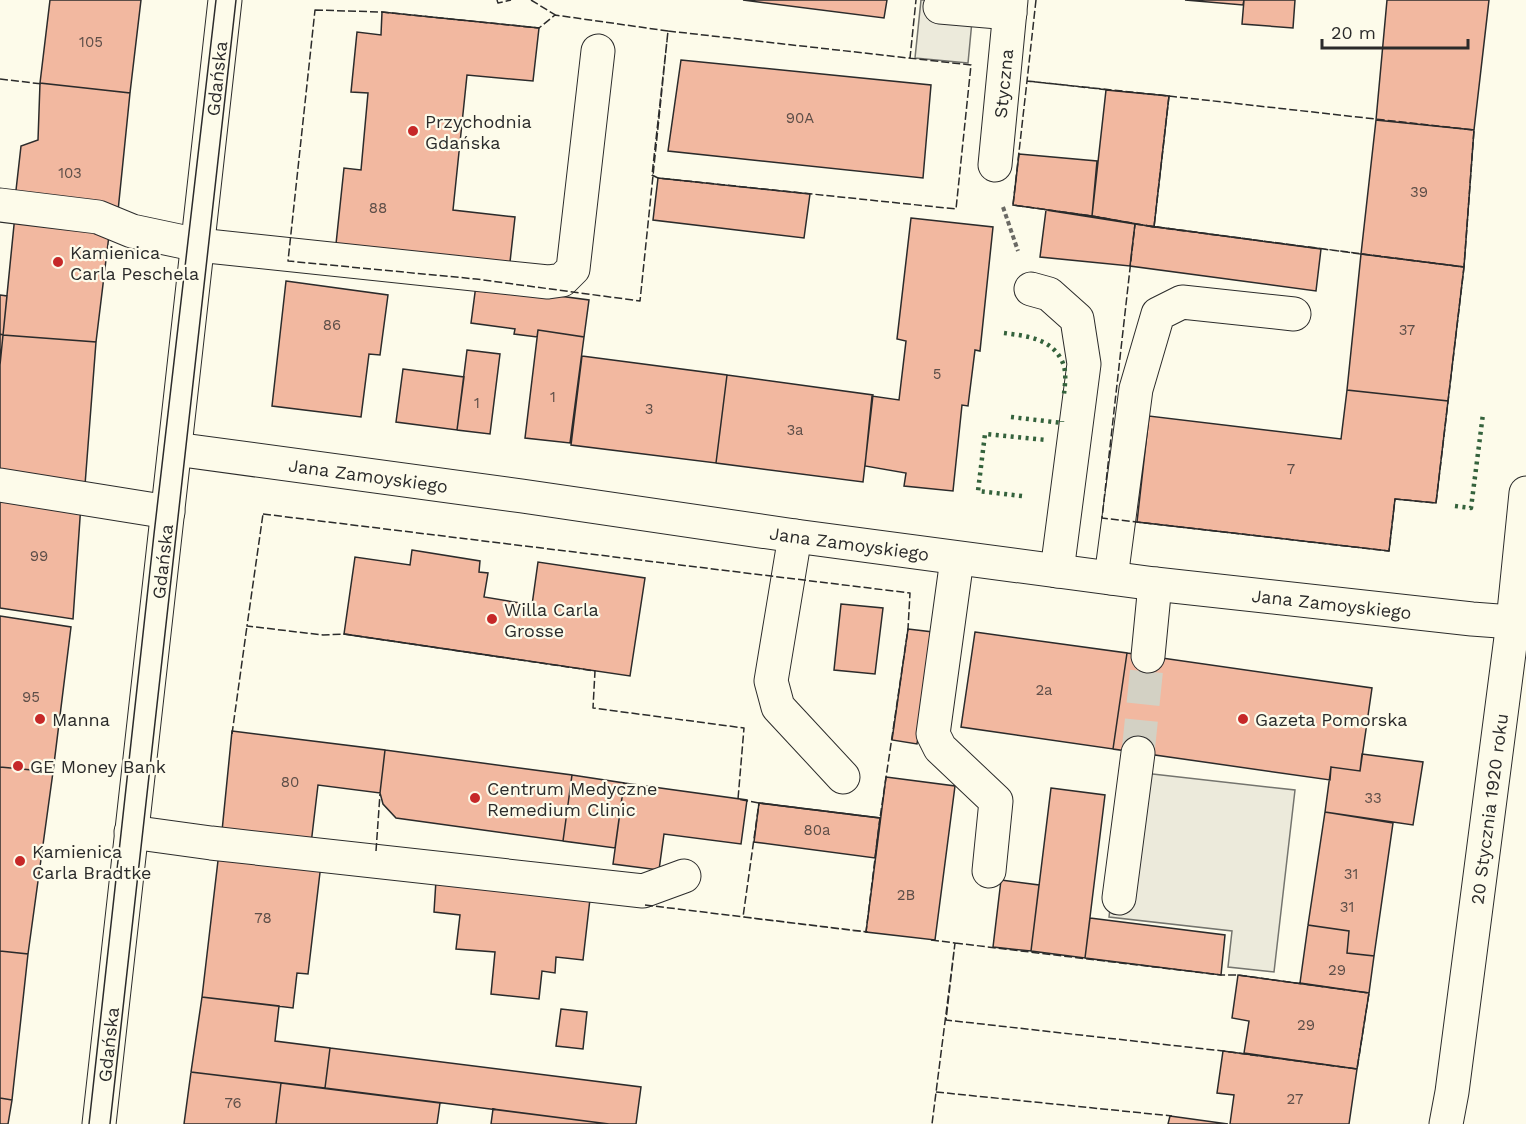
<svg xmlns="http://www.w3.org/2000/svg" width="1526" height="1124" font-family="'Work Sans',sans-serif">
  <rect width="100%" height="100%" fill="#fdfbea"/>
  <path fill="#eceadb" stroke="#74746e" stroke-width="1.5" d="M 921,0 L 974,0 L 968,63 L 915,58 Z
    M 1126,771 L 1295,790 L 1274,972 L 1228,967 L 1232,931 L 1109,917 Z"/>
  <path fill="#f2b8a0" stroke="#2b2b2b" stroke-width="1.5" d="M 50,0 L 141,0 L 130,93 L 40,83 Z
    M 743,0 L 887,0 L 884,18 Z
    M 1185,0 L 1244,0 L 1243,5 Z
    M 1244,0 L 1295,0 L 1293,28 L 1242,24 Z
    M 1387,0 L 1489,0 L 1474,130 L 1376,120 Z
    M 382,12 L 539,28 L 533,81 L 467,75 L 453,210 L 515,217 L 510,262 L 336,244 L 344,168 L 361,170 L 368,93 L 351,92 L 357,32 L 381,35 Z
    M 681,60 L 931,85 L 923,178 L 668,151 Z
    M 40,83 L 130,93 L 118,211 L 15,199 L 21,146 L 38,140 Z
    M 1106,90 L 1169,96 L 1154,227 L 1092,216 Z
    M 1376,120 L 1474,130 L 1464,267 L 1361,254 Z
    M 1019,154 L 1097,161 L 1092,216 L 1013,205 Z
    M 658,178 L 810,194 L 804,238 L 653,220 Z
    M 1046,210 L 1135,224 L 1130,266 L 1040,257 Z
    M 15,215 L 110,227 L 96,342 L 3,335 Z
    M 911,218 L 993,227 L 980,351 L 975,350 L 968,406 L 962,405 L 953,491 L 904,486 L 906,473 L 865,466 L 872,396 L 899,400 L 906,341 L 897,339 Z
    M 1135,224 L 1321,249 L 1316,291 L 1130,266 Z
    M 1361,254 L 1464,267 L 1448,401 L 1347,390 Z
    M 286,281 L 388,295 L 380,355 L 369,354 L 361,417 L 272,406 Z
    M 476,285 L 589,300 L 584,337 L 538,330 L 537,337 L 514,334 L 515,329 L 471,323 Z
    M 0,295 L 7,296 L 3,335 L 0,334 Z
    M 538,330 L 584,337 L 570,443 L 525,438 Z
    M 0,334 L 3,335 L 0,365 Z
    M 3,335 L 96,342 L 85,485 L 0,475 L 0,365 Z
    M 467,350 L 500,354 L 490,434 L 457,430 Z
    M 582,356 L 727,375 L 716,463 L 571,445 Z
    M 403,369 L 464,377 L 457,430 L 396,422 Z
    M 727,375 L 873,395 L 863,482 L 716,463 Z
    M 1347,390 L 1448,401 L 1436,503 L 1395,499 L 1389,551 L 1137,522 L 1149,416 L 1341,439 Z
    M 0,491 L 81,504 L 73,619 L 0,608 Z
    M 412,550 L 480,561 L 479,572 L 488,573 L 484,597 L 532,605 L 538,562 L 645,578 L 630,676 L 344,634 L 355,557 L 410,565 Z
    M 841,604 L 883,608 L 875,674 L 834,670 Z
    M 0,616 L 71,627 L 53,772 L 0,767 Z
    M 908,629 L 933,632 L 917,744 L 892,740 Z
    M 975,632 L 1127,653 L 1113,749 L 961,727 Z
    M 1127,653 L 1372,688 L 1360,771 L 1331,767 L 1330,780 L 1113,749 Z
    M 232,731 L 385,750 L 380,793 L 318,785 L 311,844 L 222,831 Z
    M 385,750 L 572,775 L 563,841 L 396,818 L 383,804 L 380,793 Z
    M 1362,754 L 1423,762 L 1413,825 L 1325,812 L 1331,767 L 1360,771 Z
    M 0,767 L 53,772 L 28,954 L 0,951 Z
    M 572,775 L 624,783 L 615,848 L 563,841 Z
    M 886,777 L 955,786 L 935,940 L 866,932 Z
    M 624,783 L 747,800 L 741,844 L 664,834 L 659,870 L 613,864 Z
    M 1051,788 L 1105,795 L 1085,958 L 1031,951 Z
    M 759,803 L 880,818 L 875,858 L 754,842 Z
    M 1325,812 L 1393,823 L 1374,956 L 1347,953 L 1349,931 L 1308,925 Z
    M 219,852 L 321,864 L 308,974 L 297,973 L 293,1008 L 202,997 Z
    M 436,880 L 590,899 L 583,960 L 556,957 L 555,973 L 542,971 L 539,999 L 491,994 L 495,952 L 456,949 L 460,915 L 434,912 Z
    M 1001,880 L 1039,885 L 1031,951 L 993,947 Z
    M 1090,918 L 1225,935 L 1221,975 L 1085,958 Z
    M 1308,925 L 1349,931 L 1347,953 L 1374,956 L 1369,993 L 1300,983 Z
    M 0,951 L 28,954 L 12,1100 L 0,1098 Z
    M 1238,975 L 1369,993 L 1357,1069 L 1244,1053 L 1249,1021 L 1232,1018 Z
    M 202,997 L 279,1006 L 275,1041 L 330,1048 L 325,1088 L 191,1072 Z
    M 561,1009 L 587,1012 L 583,1049 L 556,1046 Z
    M 330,1048 L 641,1087 L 636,1124 L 609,1124 L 325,1088 Z
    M 1223,1051 L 1357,1069 L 1349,1124 L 1230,1124 L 1234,1095 L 1217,1093 Z
    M 191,1072 L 281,1083 L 276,1124 L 184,1124 Z
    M 281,1083 L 440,1103 L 437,1124 L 276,1124 Z
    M 0,1098 L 12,1100 L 8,1124 L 0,1124 Z
    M 493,1109 L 609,1124 L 491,1124 Z
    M 1170,1116 L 1228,1124 L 1168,1124 Z"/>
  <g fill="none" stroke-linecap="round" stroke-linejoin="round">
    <path stroke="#d3d1c4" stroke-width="33" stroke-dasharray="33 16" stroke-linecap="butt" d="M 1138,753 L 1148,656"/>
    <g stroke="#2b2b2b" stroke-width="35">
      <g id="minor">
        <path d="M 940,7 L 1010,13"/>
        <path id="s1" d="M 995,165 L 1011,0"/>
        <path d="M 0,205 L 98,217 L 132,231 L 198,245 L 548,282 L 562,280 L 573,269 L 598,51"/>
        <path d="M 1031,289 L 1049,294 L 1077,319 L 1084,364 L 1057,571"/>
        <path id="s2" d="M 175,449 L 522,496 L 795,536 L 1155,584 L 1472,619 L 1526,623"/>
        <path d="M 0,485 L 168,512"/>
        <path d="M 795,536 L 771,681 L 778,707 L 843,777"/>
        <path d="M 957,559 L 933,734 L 940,748 L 996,801 L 989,871"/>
        <path d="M 1111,578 L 1136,389 L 1158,314 L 1182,302 L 1294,314"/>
        <path d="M 1148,656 L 1155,584"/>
        <path d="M 131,832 L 211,843 L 643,891 L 684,876"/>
        <path d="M 1119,898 L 1138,753"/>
        <path id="s3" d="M 99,1124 L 225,0"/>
        <path id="s4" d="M 1446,1124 L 1452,1092 L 1513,622 L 1526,493"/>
      </g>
    </g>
    <path stroke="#6a6964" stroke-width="4" stroke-dasharray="4.5 3" stroke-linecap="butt" d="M 1003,207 L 1018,251"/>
    <use href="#minor" stroke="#fdfbea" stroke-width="33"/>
    <path stroke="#2b2b2b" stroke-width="1.5" d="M 89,1124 L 154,534 L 216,0
      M 110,1124 C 154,750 194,375 236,0"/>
    <path stroke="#34623c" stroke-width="4.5" stroke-dasharray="3 4.5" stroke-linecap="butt" d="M 1004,333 C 1026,336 1051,338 1062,361 C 1067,371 1065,384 1064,394
      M 1011,417 L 1062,423 L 1062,421
      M 1022,496 L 978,491 L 985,434 L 1047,440
      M 1455,506 L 1471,508 L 1483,414"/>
    <path stroke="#2b2b2b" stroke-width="1.5" stroke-dasharray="8 3" stroke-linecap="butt" d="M 497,0 L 498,3 L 511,0
      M 531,0 L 557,16
      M 1036,0 L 1027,81 L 1109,90
      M 315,10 L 382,12 L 539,28 L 555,15 L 668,31 L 640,301 L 476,279 L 288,261 Z
      M 668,31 L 971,65 L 956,209 L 658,178 L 652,175 Z
      M 909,58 L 910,58 L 916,0
      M 0,79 L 42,84
      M 1027,81 L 1169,96 L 1154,227 L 1092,216 L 1013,205 Z
      M 1169,96 L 1474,130 L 1464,267 L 1154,227 Z
      M 1135,224 L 1361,254 L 1464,267 L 1436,503 L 1395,499 L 1389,551 L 1102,518 Z
      M 263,514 L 910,593 L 908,629 L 880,818 L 759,803 L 738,799 L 744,728 L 593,708 L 595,671 L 344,634 L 323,635 L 247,626 Z
      M 232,734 L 247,626
      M 759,803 L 880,818 L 866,932 L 743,917 Z
      M 376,851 L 380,794
      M 645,905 L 868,932
      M 931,940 L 955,943 L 932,1124
      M 955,943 L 1221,975 L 1238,975 L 1369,993 L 1357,1069 L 1223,1051 L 946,1020 Z
      M 936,1092 L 1172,1116"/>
  </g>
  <g fill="#c62828" stroke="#fdfbea" stroke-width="2">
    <circle cx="413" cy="131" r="6"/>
    <circle cx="58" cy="262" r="6"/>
    <circle cx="492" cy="619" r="6"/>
    <circle cx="40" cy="719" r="6"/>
    <circle cx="1243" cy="719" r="6"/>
    <circle cx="18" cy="766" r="6"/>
    <circle cx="475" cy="798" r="6"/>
    <circle cx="20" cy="861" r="6"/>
  </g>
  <g text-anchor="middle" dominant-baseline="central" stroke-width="4.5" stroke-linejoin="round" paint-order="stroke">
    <g font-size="15" fill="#5d4e48">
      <text x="91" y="42">105</text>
      <text x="800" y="118">90A</text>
      <text x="70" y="173">103</text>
      <text x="1419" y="192">39</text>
      <text x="378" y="208">88</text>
      <text x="332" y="325">86</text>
      <text x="1407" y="330">37</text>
      <text x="937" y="374">5</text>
      <text x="553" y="397">1</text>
      <text x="477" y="403">1</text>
      <text x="649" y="409">3</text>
      <text x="795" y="430">3a</text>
      <text x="1291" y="469">7</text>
      <text x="39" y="556">99</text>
      <text x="1044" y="690">2a</text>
      <text x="31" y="697">95</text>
      <text x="290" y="782">80</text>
      <text x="1373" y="798">33</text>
      <text x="817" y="830">80a</text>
      <text x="1351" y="874">31</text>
      <text x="906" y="895">2B</text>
      <text x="1347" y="907">31</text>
      <text x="263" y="918">78</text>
      <text x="1337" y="970">29</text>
      <text x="1306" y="1025">29</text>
      <text x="1295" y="1099">27</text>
      <text x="233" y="1103">76</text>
    </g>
    <g font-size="18" fill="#2b2b2b" stroke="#fdfbea">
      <text stroke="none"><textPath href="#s3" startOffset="1052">Gdańska</textPath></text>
      <text stroke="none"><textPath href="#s1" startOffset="82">Styczna</textPath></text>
      <text stroke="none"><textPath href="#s2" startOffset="195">Jana Zamoyskiego</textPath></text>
      <text stroke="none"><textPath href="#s2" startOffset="681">Jana Zamoyskiego</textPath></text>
      <text stroke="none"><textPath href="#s3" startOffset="566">Gdańska</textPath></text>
      <text stroke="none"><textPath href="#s2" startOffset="1167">Jana Zamoyskiego</textPath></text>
      <text stroke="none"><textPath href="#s4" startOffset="318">20 Stycznia 1920 roku</textPath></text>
      <text stroke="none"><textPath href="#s3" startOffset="80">Gdańska</textPath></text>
    </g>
    <g font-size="18" fill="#2b2b2b" stroke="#fdfbea" text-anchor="start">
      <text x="425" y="121">Przychodnia<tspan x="425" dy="21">Gdańska</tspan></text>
      <text x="70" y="252">Kamienica<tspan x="70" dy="21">Carla Peschela</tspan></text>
      <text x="504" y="609">Willa Carla<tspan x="504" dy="21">Grosse</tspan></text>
      <text x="52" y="719">Manna</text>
      <text x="1255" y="719">Gazeta Pomorska</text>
      <text x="30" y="766">GE Money Bank</text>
      <text x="487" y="788">Centrum Medyczne<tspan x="487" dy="21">Remedium Clinic</tspan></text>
      <text x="32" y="851">Kamienica<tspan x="32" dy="21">Carla Bradtke</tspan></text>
    </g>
  </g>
  <path d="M1322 39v9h146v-9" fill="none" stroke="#2b2b2b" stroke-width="3"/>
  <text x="1331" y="39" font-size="18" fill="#2b2b2b" stroke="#fdfbea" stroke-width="4.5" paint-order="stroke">20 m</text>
</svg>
